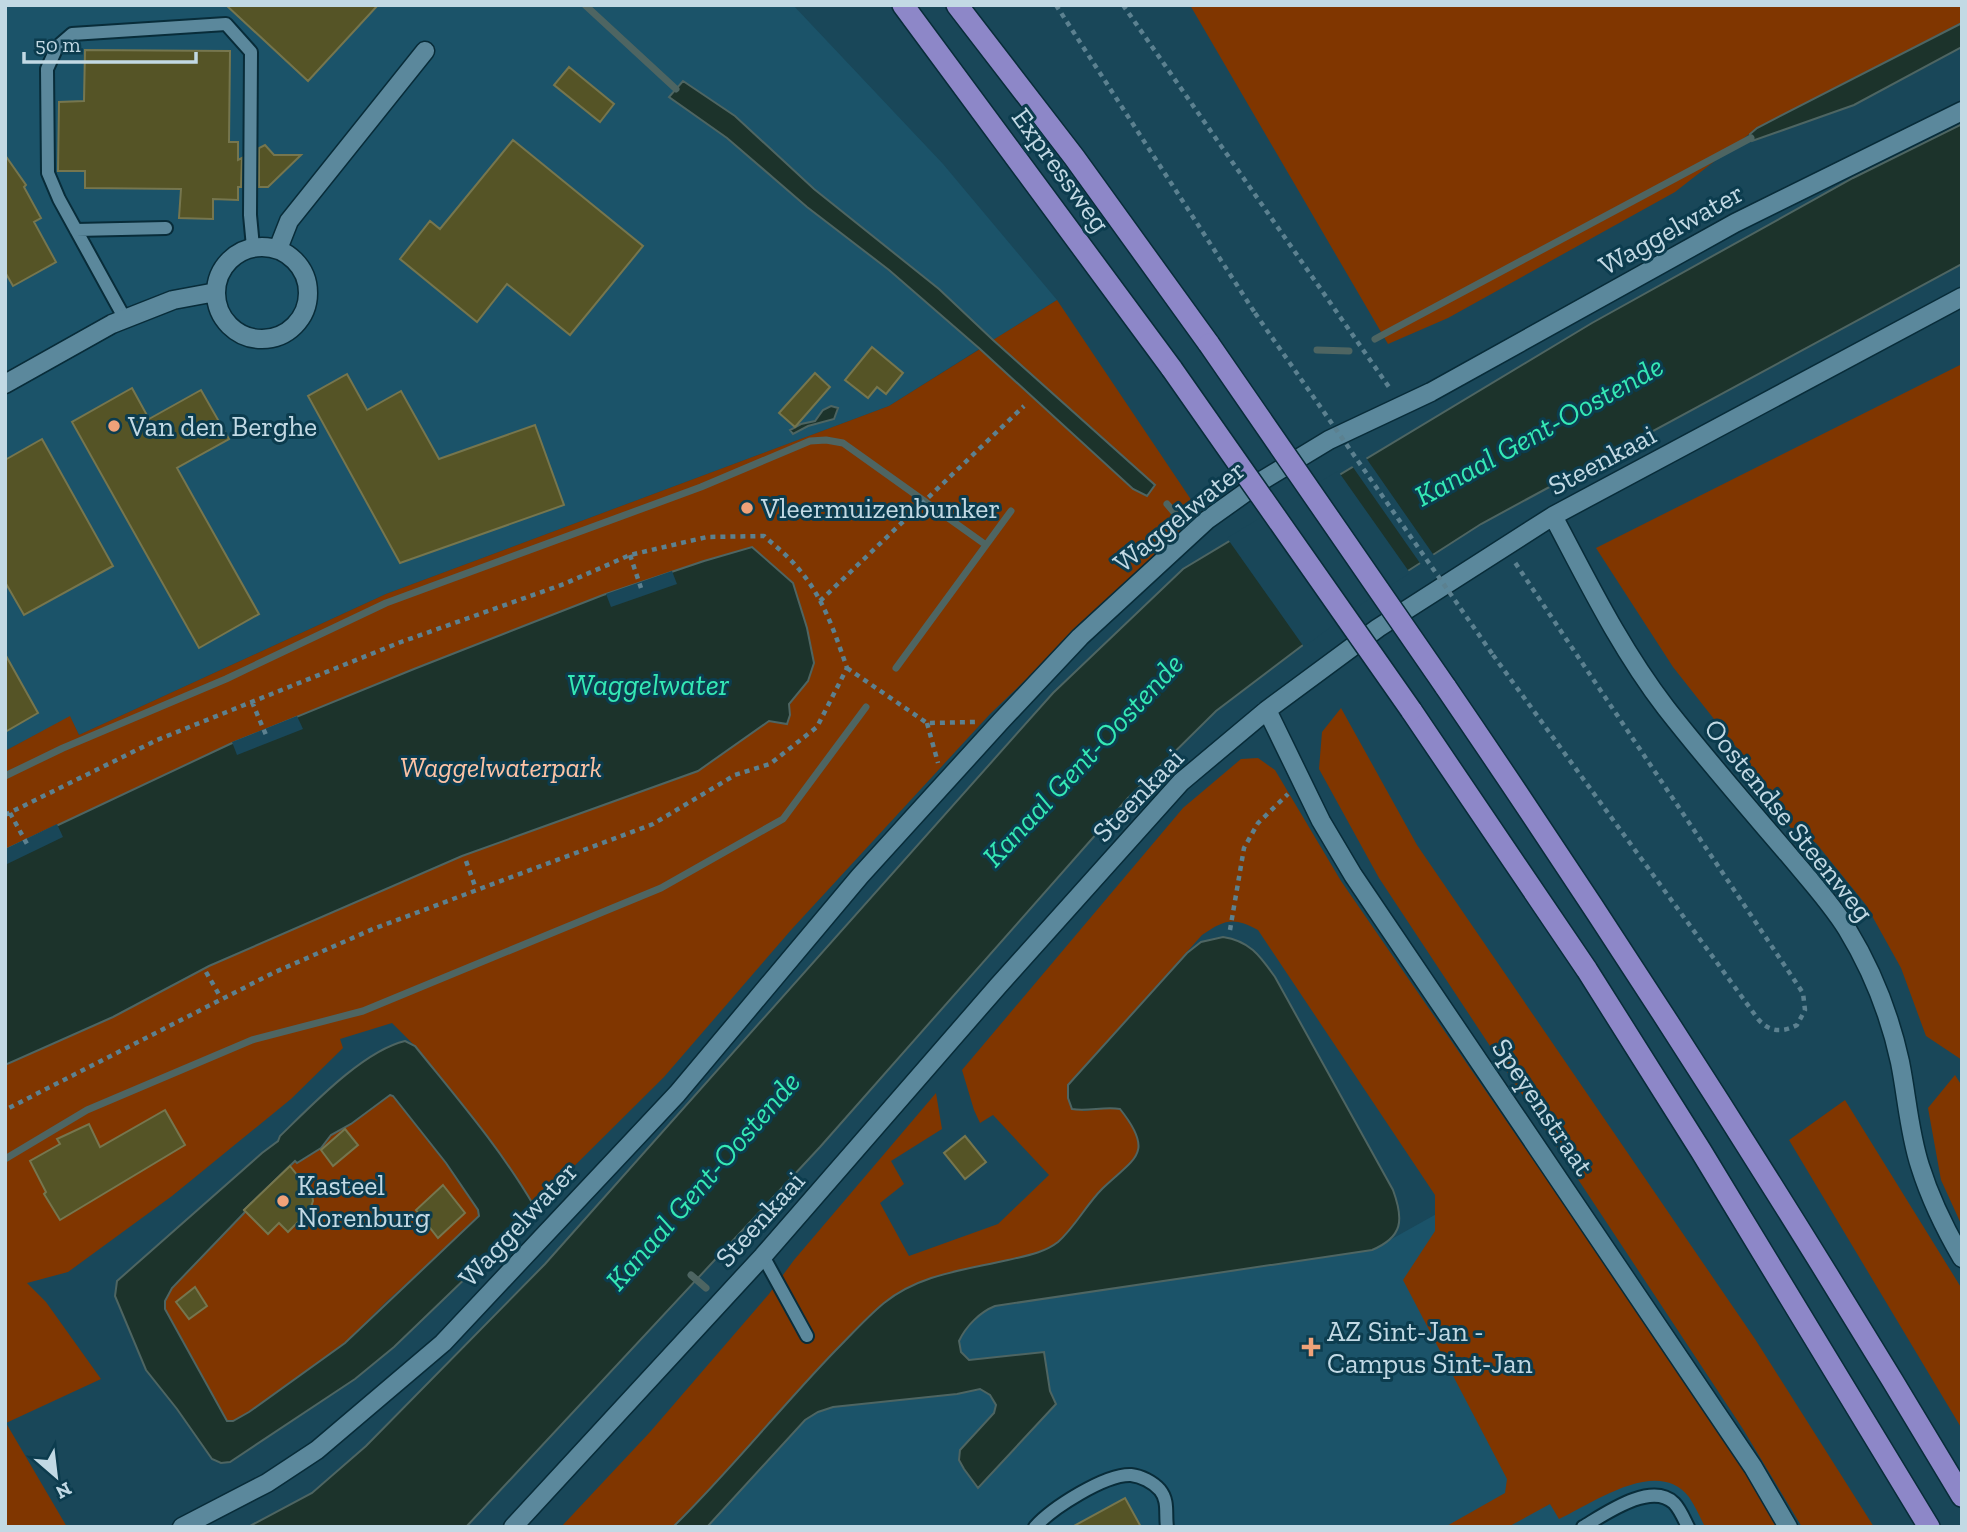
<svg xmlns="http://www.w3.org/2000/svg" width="1967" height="1532" font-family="'Zilla Slab',serif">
  <rect width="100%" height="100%" fill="#194759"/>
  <path fill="#1b5369" d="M 5,5 L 793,5 L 943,164 L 1057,300 L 889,406 L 386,594 L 79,735 L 70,717 L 5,751 Z
    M 1533,1160 L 1747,1470 L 1780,1527 L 707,1527 L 805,1420 L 818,1412 L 833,1407 L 957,1394 L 980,1389 L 990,1395 L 997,1405 L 994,1412 L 972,1436 L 964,1469 L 978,1487 L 1056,1404 L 1050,1391 L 1044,1352 L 969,1360 L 961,1352 L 959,1341 L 964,1331 L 983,1311 L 995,1306 L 1372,1250 Z"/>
  <path fill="#803600" d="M 1190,5 L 1962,5 L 1962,22 L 1757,128 L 1675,192 L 1448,318 L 1388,344 Z
    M 1057,300 L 1200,513 L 990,714 L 791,930 L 664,1077 L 534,1206 L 458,1100 L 415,1046 L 392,1023 L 340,1039 L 343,1048 L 291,1099 L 172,1196 L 68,1272 L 27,1283 L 46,1302 L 101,1379 L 6,1423 L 67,1527 L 5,1527 L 5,751 L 70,716 L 79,735 L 386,594 L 889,406 L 980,349 L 1133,488 L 1147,496 L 1155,485 L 993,340 Z
    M 1962,364 L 1962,1060 L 1926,1036 L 1901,968 L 1866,905 L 1816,843 L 1793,832 L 1766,785 L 1673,667 L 1596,548 Z
    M 1341,708 L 1417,845 L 1755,1339 L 1874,1527 L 1802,1527 L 1743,1429 L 1379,878 L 1319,769 L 1322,732 Z
    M 1258,758 L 1275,770 L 1341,881 L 1747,1470 L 1780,1527 L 1705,1527 C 1700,1517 1695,1506 1689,1497 C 1658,1456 1593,1503 1559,1519 L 1550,1504 L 1508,1527 L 1445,1527 L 1505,1493 L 1507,1479 L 1403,1280 L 1435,1231 L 1435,1195 L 1258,930 C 1234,917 1225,919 1202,935 L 1068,1085 L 1083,1111 L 1110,1108 L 1120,1109 C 1156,1153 1135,1158 1102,1189 C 1087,1204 1071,1235 1053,1245 C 999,1275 929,1262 880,1306 C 806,1374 745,1456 673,1527 L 561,1527 L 650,1432 L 769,1294 L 794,1260 L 936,1093 L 942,1129 L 891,1161 L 904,1184 L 880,1203 L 909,1256 L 998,1224 L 1049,1175 L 993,1115 L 980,1123 L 974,1110 L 962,1070 L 1183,808 L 1241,759 Z
    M 1955,1075 L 1962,1086 L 1962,1226 L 1941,1180 L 1928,1108 Z
    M 390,1095 L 393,1096 L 446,1163 L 477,1209 L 479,1216 L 468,1229 L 387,1301 L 345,1343 L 249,1412 L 233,1421 L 227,1421 L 165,1308 L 165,1301 L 172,1288 L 244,1210 L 296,1161 L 298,1162 L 321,1148 L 331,1136 L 351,1124 Z
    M 1845,1100 L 1962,1289 L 1962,1429 L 1789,1140 Z"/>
  <path fill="#1c332b" stroke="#4e6562" stroke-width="2" fill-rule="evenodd" d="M 1962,23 L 1962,47 L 1854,105 L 1752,141 L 1750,134 L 1757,128 Z
    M 683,81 L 735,116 L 814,189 L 939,289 L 993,340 L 1155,485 L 1147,496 L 1133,489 L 980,349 L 889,270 L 807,207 L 727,138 L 669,97 Z
    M 1962,124 L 1962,264 L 1481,524 L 1361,601 L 1216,711 L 1128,798 L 820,1147 L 466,1527 L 248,1527 L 312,1493 L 366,1446 L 545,1264 L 1053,693 L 1183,569 L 1592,323 L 1853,178 Z
    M 831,406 L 838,408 L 834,419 L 808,426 L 793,434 L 790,430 L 801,424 L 815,421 L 823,410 Z
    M 752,547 L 793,583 L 807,628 L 814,663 L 808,681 L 789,704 L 790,715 L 787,724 L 769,721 L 698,771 L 462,856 L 209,966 L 113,1017 L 5,1065 L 5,850 L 230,744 L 414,669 L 603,595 L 704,561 Z
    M 1223,937 C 1250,941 1260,956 1275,977 L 1393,1190 C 1404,1220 1403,1237 1372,1250 L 995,1306 C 980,1312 966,1326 959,1341 L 961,1352 L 969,1360 L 1044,1352 L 1050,1391 L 1056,1404 L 978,1488 L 964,1469 L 959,1460 L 960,1450 L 994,1413 L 996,1405 L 990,1395 L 980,1389 L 957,1394 L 833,1407 L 818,1412 L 805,1420 L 707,1527 L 673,1527 C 730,1471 780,1408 835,1351 C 851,1335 867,1317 884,1303 C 920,1274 965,1270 1008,1260 C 1025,1256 1044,1253 1058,1242 C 1075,1227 1086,1205 1102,1189 C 1134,1158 1156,1154 1120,1109 C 1104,1106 1088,1112 1072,1109 L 1068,1098 L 1068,1085 L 1187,953 L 1201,942 Z
    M 405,1041 L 415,1046 C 456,1097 501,1149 534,1206 L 474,1270 L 394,1347 L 355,1379 L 230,1462 L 221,1463 L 212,1459 L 177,1409 L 146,1370 L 115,1296 L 117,1281 L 262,1153 L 278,1141 L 280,1136 C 312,1105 363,1051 405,1041 ZM 390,1095 L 393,1096 L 446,1163 L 478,1210 L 479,1216 L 345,1343 L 249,1412 L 233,1421 L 227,1421 L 165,1309 L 165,1301 L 172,1288 L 245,1212 L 244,1210 L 295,1161 L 297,1163 L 321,1148 L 331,1135 L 351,1124 Z"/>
  <path fill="#194759" d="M 1364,455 L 1435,557 L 1422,566 L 1350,463 Z
    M 1338,471 L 1410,573 L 1363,603 L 1304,647 L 1227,538 Z
    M 672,571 L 677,584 L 611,607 L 606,594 Z
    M 297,716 L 303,729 L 237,755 L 232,742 Z
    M 57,824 L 63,837 L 5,865 L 5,849 Z"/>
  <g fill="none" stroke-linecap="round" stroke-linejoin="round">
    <path stroke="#4e6562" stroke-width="7" d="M 585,5 L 676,89
      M 1375,339 L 1751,138
      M 1317,350 L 1349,351
      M 1167,504 L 1178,517
      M 896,668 L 1011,511
      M 5,776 L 63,748 L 226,679 L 386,603 L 701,487 L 810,441 L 826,440 L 843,443 L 986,545
      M 5,1159 L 87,1110 L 252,1040 L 363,1011 L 661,888 L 783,819 L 866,707
      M 691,1275 L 706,1288"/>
  </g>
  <path fill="#555426" stroke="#76764e" stroke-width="2" d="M 226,5 L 378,5 L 308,81 Z
    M 85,50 L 230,51 L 229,142 L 238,142 L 238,160 L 242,158 L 241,187 L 238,187 L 238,200 L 213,199 L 213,219 L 179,218 L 181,189 L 85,188 L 85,171 L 58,171 L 59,102 L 84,101 Z
    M 569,67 L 614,104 L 600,122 L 554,85 Z
    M 513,140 L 643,246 L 570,335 L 507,284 L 477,322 L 400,259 L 430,221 L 440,229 Z
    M 265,145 L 274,155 L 301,155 L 268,187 L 259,187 L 259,148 Z
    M 5,155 L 26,185 L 24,187 L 41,218 L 34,222 L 56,262 L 13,286 L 5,272 Z
    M 872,347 L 903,373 L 886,394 L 877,387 L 868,398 L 845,380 Z
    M 815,373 L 830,387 L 795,427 L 779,413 Z
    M 347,374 L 367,410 L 401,391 L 439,459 L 535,425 L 564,505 L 400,563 L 308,396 Z
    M 132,388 L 149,419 L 201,390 L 229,439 L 177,468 L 259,614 L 199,648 L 72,422 Z
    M 42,439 L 113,566 L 24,615 L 5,582 L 5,460 Z
    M 5,654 L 38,713 L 5,732 Z
    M 165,1110 L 185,1145 L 60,1220 L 44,1194 L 46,1192 L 30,1161 L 60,1144 L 57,1139 L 89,1124 L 100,1147 Z
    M 345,1129 L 358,1145 L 333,1166 L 321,1150 Z
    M 965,1136 L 986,1162 L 965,1179 L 944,1153 Z
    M 290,1166 L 312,1194 L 313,1201 L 310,1210 L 288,1232 L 279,1223 L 268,1234 L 244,1210 Z
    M 443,1185 L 465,1213 L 438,1238 L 416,1210 Z
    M 195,1287 L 207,1306 L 189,1319 L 176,1302 Z
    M 1125,1498 L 1141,1527 L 1072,1527 Z"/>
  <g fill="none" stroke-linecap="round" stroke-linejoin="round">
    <g stroke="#082c39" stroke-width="16">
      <path id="lane" d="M 76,230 L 166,228
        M 125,319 L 59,199 L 48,173 L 47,69 L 57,47 L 72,34 L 226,24 L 251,52 L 250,215 L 253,247
        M 763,1256 L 807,1336
        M 1035,1527 C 1052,1508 1105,1474 1131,1475 C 1141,1476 1153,1482 1160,1490 C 1169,1501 1165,1514 1167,1527
        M 1583,1527 C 1605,1514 1651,1481 1674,1503 C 1680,1509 1684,1519 1688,1527"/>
    </g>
    <g stroke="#082c39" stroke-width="21">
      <path id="street" d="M216 293a46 46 0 1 1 92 0a46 46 0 1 1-92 0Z
        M 278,249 L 289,221 L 425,51
        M 5,384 L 112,324 L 173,300 L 216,292
        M 1553,516 C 1588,582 1620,648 1666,708 C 1705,758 1747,806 1788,854 C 1808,878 1831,903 1847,929 C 1872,970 1890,1016 1900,1062 C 1907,1097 1909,1132 1920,1166 C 1930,1198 1945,1229 1962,1258
        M 1267,710 L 1321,821 L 1353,875 L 1753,1467 L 1788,1527
        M 182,1527 L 267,1483 L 317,1450 L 443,1343 L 677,1094 L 860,876 L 1001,721 L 1080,637 L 1207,520 L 1263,480 L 1329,440 L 1431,392 L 1735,223 L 1962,111
        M 513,1527 L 763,1256 L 998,986 L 1181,782 L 1267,710 L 1378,628 L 1553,516 L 1962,297"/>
    </g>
    <g stroke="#082c39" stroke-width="24">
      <path id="highway" d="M 903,5 L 1172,369
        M 957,5 L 1074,157 L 1209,344
        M 1445,686 C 1626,951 1798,1221 1962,1496
        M 1411,710 L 1587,970 L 1701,1151 L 1929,1527"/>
    </g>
    <path stroke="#5c8190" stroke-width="4.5" stroke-dasharray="5 5" stroke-linecap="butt" d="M 1056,5 L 1255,313
      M 1123,5 L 1391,390
      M 630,555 L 641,588
      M 820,601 L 1024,406
      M 1493,655 L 1758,1019 C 1769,1032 1782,1033 1797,1025 L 1805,1010 L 1803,993 L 1514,561
      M 847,668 L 927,723 L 976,722
      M 252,702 L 266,735
      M 927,723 L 938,763
      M 10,813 L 27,844
      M 5,815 L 157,740 L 401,642 L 564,584 L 630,555 L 707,537 L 764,536 C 775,546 787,555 796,566 C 822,594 835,633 847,668 L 817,727 L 770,764 L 735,775 L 653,824 L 373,929 L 273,973 L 5,1110
      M 466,861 L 476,889
      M 1230,930 L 1244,848 L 1258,823 L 1288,794
      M 206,972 L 221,998"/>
    <use href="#lane" stroke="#5b889c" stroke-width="12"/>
    <use href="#street" stroke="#5b889c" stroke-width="18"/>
    <use href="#highway" stroke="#8d87c8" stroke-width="21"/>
    <g stroke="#082c39" stroke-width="24" stroke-linecap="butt">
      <path id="highway-bridge" d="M 1209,344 L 1445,686
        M 1172,369 L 1411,710"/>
    </g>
    <path stroke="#5c8190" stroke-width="4.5" stroke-dasharray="5 5" stroke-linecap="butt" d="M 1255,313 L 1493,655"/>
    <use href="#highway-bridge" stroke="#8d87c8" stroke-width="21"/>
  </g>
  <g fill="#f0a279" stroke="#0c3c4e" stroke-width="2.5">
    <circle cx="114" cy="426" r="7"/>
    <circle cx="747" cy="508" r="7"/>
    <circle cx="283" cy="1201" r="7"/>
    <path d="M1307.5 1336.5h7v7h7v7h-7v7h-7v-7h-7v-7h7z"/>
  </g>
  <g text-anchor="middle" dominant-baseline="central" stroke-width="6" stroke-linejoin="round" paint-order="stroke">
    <g font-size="28" fill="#c2d9e4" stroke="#0c3c4e">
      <text transform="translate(1061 170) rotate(54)">Expressweg</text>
      <text transform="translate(1671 229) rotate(-29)">Waggelwater</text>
      <text transform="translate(1602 460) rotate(-28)">Steenkaai</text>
      <text transform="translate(1179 516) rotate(-39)">Waggelwater</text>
      <text transform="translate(1138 795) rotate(-46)">Steenkaai</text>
      <text transform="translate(1789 820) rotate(51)">Oostendse Steenweg</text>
      <text transform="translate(1543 1107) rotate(56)">Speyenstraat</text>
      <text transform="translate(760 1219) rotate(-48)">Steenkaai</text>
      <text transform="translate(518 1224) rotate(-47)">Waggelwater</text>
    </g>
    <g font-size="28" fill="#c2d9e4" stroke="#0c3c4e" text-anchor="start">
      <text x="128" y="426">Van den Berghe</text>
      <text x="761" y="508">Vleermuizenbunker</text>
      <text x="297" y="1185">Kasteel<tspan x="297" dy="32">Norenburg</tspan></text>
      <text x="1327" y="1331">AZ Sint-Jan -<tspan x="1327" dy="32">Campus Sint-Jan</tspan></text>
    </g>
    <g font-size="28" font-style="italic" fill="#fec3a5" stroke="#0c3c4e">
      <text x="501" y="767">Waggelwaterpark</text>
    </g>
    <g font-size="30" font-style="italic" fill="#35e8b5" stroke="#0c3c4e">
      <text transform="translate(1539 431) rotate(-29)">Kanaal Gent-Oostende</text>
      <text x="648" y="685">Waggelwater</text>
      <text transform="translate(1083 760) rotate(-47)">Kanaal Gent-Oostende</text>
      <text transform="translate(703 1181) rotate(-49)">Kanaal Gent-Oostende</text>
    </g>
  </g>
  <rect width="1967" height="1532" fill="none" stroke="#c2d9e4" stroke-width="14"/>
  <g transform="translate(56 1476) rotate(152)" stroke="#0c3c4e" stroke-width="5" paint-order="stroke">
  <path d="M0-5L12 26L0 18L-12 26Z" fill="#c2d9e4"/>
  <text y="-10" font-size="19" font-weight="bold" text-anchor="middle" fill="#c2d9e4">N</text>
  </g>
  <path d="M24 52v10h172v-10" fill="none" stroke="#c2d9e4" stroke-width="3.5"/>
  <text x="35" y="52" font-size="21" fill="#c2d9e4" stroke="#0c3c4e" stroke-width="5" paint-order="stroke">50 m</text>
</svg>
